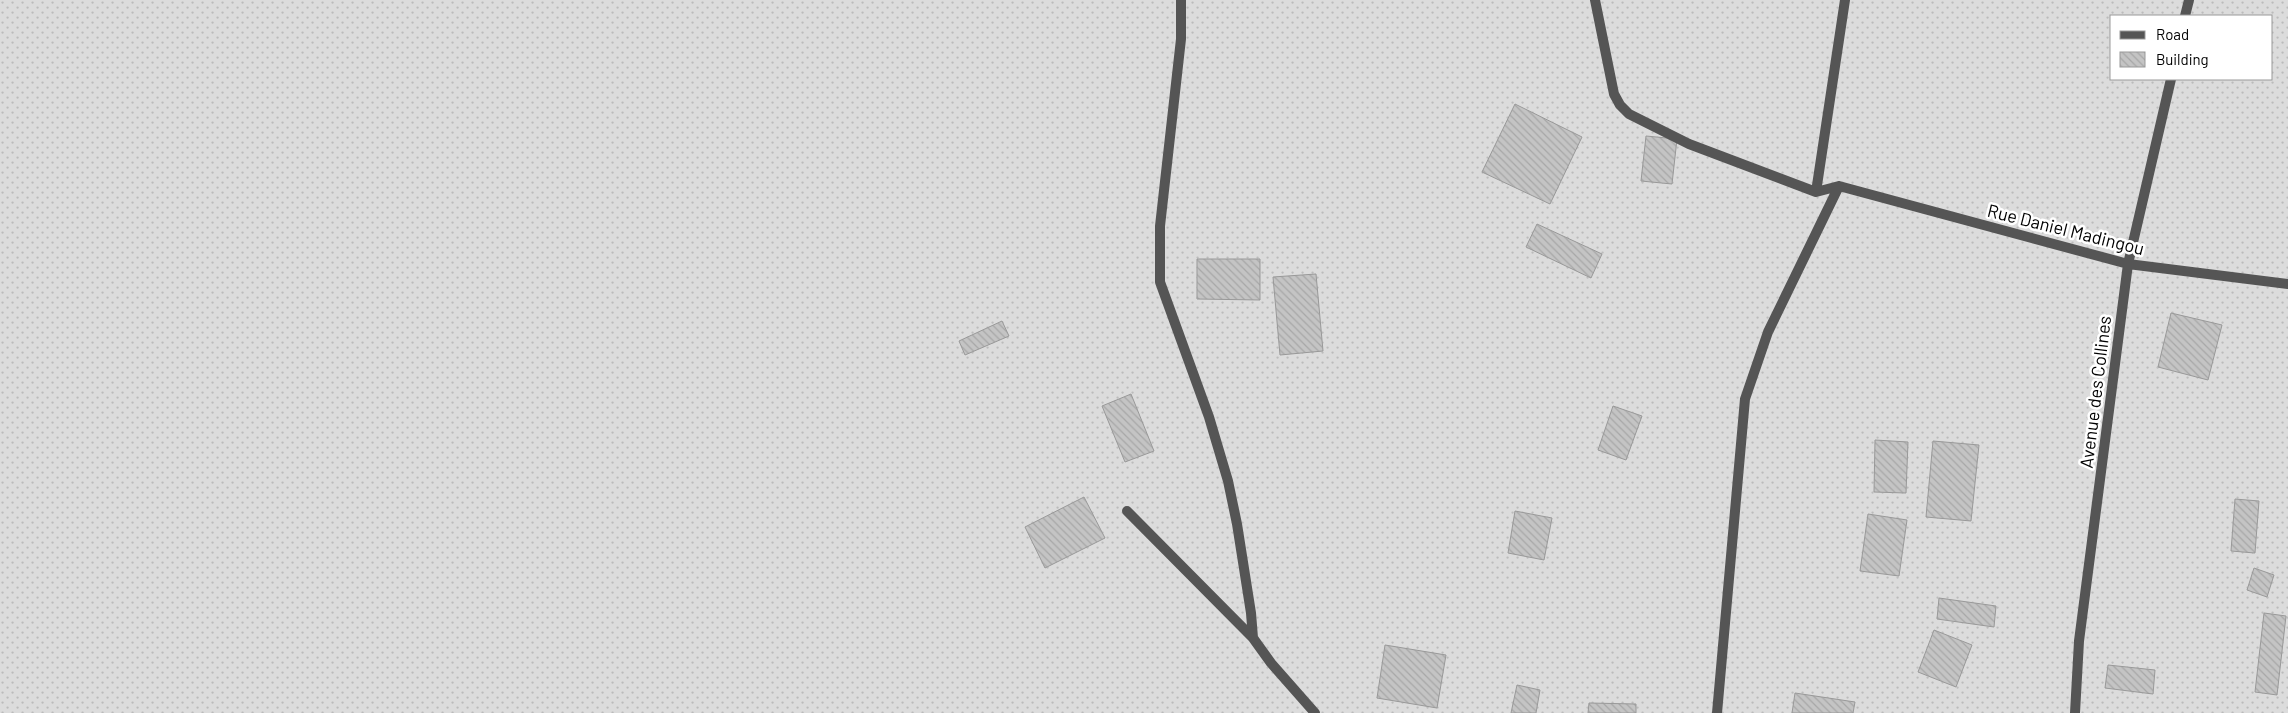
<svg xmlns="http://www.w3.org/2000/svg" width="2288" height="713" font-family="Barlow,sans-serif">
  <defs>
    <pattern id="grass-dots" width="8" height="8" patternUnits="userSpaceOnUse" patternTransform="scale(1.25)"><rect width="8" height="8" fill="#dcdcdc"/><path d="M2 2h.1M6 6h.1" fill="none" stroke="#bbb" stroke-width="1.8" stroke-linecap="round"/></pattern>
    <pattern id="building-back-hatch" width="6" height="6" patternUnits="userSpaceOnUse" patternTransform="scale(1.25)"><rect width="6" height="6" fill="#c4c4c4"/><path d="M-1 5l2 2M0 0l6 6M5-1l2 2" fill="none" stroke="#a7a7a7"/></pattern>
  </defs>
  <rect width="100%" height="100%" fill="#fff"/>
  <path fill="url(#grass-dots)" fill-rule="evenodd" d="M 0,0 L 2288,0 L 2288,713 L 0,713 ZM 2112,16 L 2272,16 L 2272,79 L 2112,79 Z"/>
  <path fill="url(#building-back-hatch)" stroke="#999" d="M 1515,104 L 1582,137 L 1550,204 L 1482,172 Z
    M 1646,136 L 1677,139 L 1672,184 L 1641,181 Z
    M 1537,224 L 1602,254 L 1591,278 L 1526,247 Z
    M 1197,259 L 1260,259 L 1260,300 L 1197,299 Z
    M 1316,274 L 1323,351 L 1280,355 L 1273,277 Z
    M 2171,313 L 2222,325 L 2208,380 L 2158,367 Z
    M 1002,321 L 1009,336 L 965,355 L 959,341 Z
    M 1131,394 L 1154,451 L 1125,462 L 1102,406 Z
    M 1613,406 L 1642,416 L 1626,460 L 1598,450 Z
    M 1875,440 L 1908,442 L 1906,493 L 1874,492 Z
    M 1933,441 L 1979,445 L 1971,521 L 1926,517 Z
    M 1084,497 L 1105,538 L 1045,568 L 1025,527 Z
    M 2235,499 L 2259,501 L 2255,553 L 2231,551 Z
    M 1515,511 L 1552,518 L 1544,560 L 1508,553 Z
    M 1868,514 L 1907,520 L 1899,576 L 1860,571 Z
    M 2254,568 L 2274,575 L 2267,597 L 2247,590 Z
    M 1939,598 L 1996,606 L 1994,627 L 1937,619 Z
    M 2264,613 L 2286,616 L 2277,695 L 2255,692 Z
    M 1934,630 L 1972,645 L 1956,687 L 1918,672 Z
    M 1385,645 L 1446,655 L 1437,708 L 1377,698 Z
    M 2108,665 L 2155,670 L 2153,694 L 2105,688 Z
    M 1517,685 L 1540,690 L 1536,713 L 1511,713 Z
    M 1795,693 L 1855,702 L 1853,713 L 1792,713 Z
    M 1589,703 L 1636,704 L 1636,713 L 1588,713 Z"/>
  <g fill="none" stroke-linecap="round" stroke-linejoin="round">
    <path stroke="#555" stroke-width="10" d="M 1181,0 L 1181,39 L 1160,226 L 1160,282 L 1209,417 L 1228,481 L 1237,524 L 1251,613 L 1253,638
      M 1595,0 L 1614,94 L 1620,105 L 1629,114 L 1689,144 L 1816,192 L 1839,186
      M 2185,16 L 2189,0
      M 1839,186 L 2128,264 L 2288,284
      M 1816,192 L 1845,0
      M 1127,511 L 1253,638 L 1271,663 L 1315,713
      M 1717,713 L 1745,399 L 1768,332 L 1839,186
      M 2075,713 L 2079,641 L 2128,264 L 2171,79"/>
  </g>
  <g text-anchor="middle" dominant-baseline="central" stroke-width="5" stroke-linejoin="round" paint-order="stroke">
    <g font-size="18" fill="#000" stroke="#fff">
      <text transform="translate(2066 229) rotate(14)">Rue Daniel Madingou</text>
      <text transform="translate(2095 392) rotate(-83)">Avenue des Collines</text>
    </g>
  </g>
  <rect x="2110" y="15" width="162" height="65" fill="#ffffff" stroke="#999999"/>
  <rect x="2120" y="31" width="25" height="8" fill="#555555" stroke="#999999"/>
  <text x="2156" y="40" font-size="15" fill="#000000">Road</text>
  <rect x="2120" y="52" width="25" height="15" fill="url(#building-back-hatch)" stroke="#999999"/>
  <text x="2156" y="65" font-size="15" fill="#000000">Building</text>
</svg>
